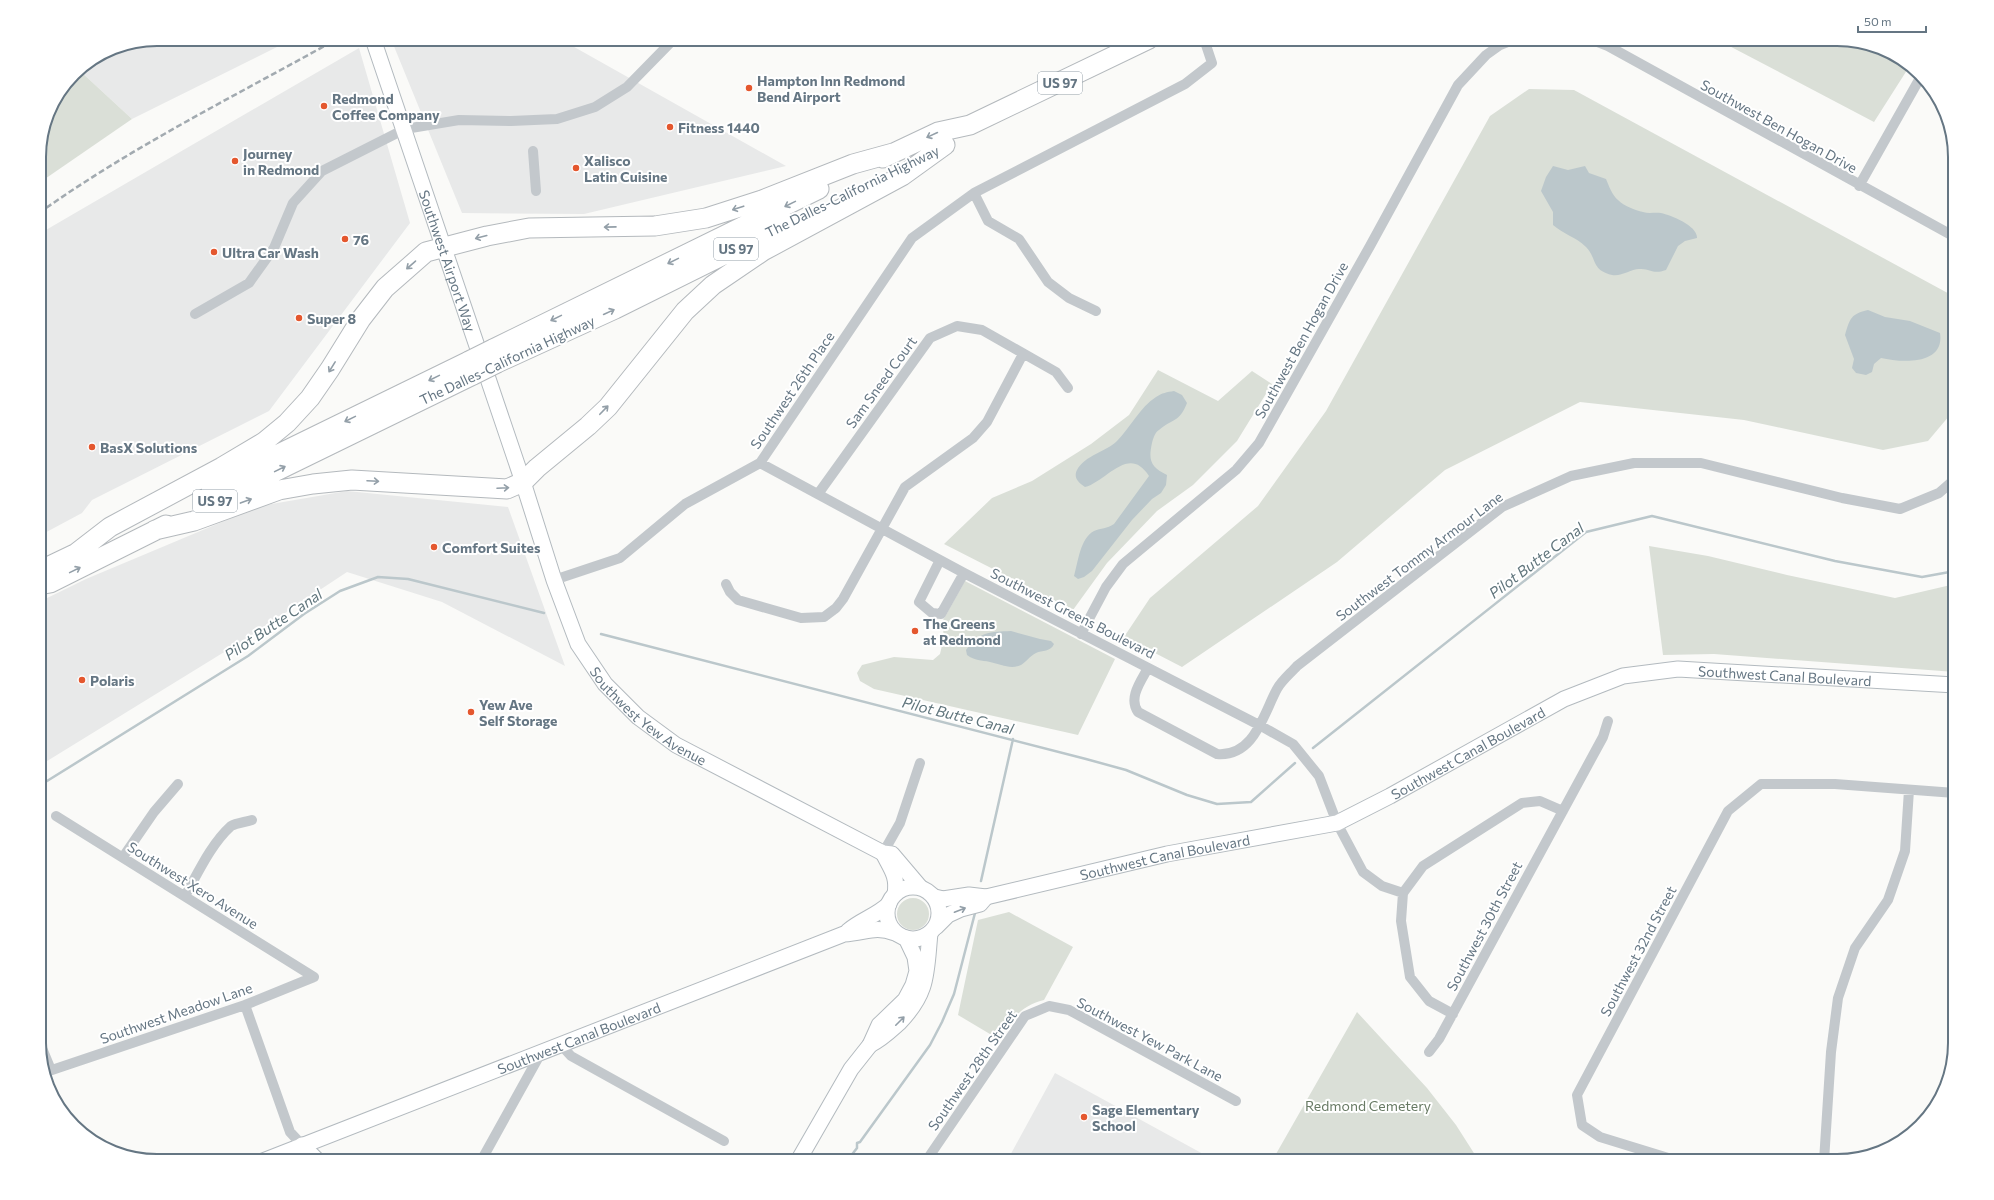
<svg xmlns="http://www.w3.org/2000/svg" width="1994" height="1200" font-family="Commissioner,sans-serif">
  <rect width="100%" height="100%" fill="#fafaf8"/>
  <path fill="#e8e9e9" d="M 157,39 L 293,39 L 132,119 L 79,70 L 112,48 Z
    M 391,39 L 560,39 L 786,166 L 584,214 L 462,213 Z
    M 359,48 L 410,223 L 269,411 L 92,500 L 82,513 L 39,536 L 39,234 Z
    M 347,491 L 508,507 L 565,666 L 442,602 L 347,572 L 247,638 L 39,766 L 39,602 L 86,579 L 260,506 Z
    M 1055,1073 L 1216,1161 L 1007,1161 Z"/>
  <path fill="#dadfd7" d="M 1716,39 L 1837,39 L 1896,55 L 1909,67 L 1874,122 Z
    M 79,70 L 132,119 L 39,183 L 39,149 L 48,112 L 74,73 Z
    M 1529,89 L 1574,90 L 1955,297 L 1955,409 L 1928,441 L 1883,450 L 1744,420 L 1580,402 L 1445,470 L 1337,562 L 1182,667 L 1124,637 L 1150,598 L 1258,506 L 1326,411 L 1490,116 Z
    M 1158,370 L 1218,401 L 1252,371 L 1272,384 L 1237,441 L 1193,485 L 1157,511 L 1107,563 L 1073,610 L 944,544 L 992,498 L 1032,481 L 1091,444 L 1129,415 Z
    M 1649,546 L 1708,556 L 1787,575 L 1895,598 L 1955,584 L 1955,672 L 1714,654 L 1663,655 Z
    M 965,581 L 1115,659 L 1078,735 L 874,689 L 860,681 L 857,673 L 862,665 L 894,657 L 933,660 L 940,654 L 944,637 L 942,622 Z
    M897 914a16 16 0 1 1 32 0a16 16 0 1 1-32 0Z
    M 1009,912 L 1073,947 L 1044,1000 C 1020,1006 1012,1019 1000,1040 L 958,1015 L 978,920 Z
    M 1357,1012 L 1427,1088 L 1456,1125 L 1479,1161 L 1272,1161 Z"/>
  <path fill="#bbc7cb" d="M 1553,166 L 1568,170 L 1585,166 L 1589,173 L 1606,179 C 1609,186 1612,195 1618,200 C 1624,206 1635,210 1643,212 C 1649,214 1655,212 1661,213 C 1671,215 1698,226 1697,238 L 1685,241 L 1678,246 L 1666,270 C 1652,275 1651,268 1639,269 C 1631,269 1621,277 1612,275 C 1591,270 1597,258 1586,247 C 1576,237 1563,234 1553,225 L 1553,212 L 1541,191 L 1546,177 Z
    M 1868,310 L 1885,317 L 1910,321 L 1940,333 C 1945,365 1903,363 1881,358 L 1874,364 L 1872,372 L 1866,375 L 1856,373 L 1852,368 L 1854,359 L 1845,335 C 1850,318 1851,314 1868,310 Z
    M 1174,391 L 1182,395 L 1187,403 C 1179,423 1173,418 1159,430 C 1155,432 1153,439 1152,443 C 1148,461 1151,467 1167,475 L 1166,485 L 1161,493 L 1152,499 L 1132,520 L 1092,571 L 1084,577 L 1078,579 L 1074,576 C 1078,563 1080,538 1094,531 C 1101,528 1107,529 1114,524 L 1149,476 C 1129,444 1107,481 1085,487 C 1079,483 1073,478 1077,470 C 1085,455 1106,452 1117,441 C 1130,428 1140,407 1156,397 C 1162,393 1167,392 1174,391 Z
    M 1011,631 L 1040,639 L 1051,641 L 1054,644 C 1051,652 1042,650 1036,653 C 1030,656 1026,662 1021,665 C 1010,670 1001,664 990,662 C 981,660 975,661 967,655 L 966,650 C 980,631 990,632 1011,631 Z"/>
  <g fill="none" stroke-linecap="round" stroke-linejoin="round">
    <path stroke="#bbc7cb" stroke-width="2.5" d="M 601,634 L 1086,759 L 1126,770 L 1187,795 L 1217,804 L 1251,802 L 1295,763
      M 1313,748 L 1586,532 L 1652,516 L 1835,561 L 1922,577 L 1955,571
      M 39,786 L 248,656 L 304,614 L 340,591 L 378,577 L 408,579 L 544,613
      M 981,881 L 1013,739
      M 847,1161 L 857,1148 L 857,1143 L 860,1142 L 930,1045 L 942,1022 L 954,994 L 975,913"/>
    <g stroke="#b3babf" stroke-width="17">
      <g id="secondary">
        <path id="s1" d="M 373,39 L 523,482 L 554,580 L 578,644 L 605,684 L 638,717 L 676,745 L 883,853 L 892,854 L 920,887"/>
        <path d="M 883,853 C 891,869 898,876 895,894"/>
        <circle cx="913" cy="913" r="26"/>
        <path id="s2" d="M 935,897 L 943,899 L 969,895 L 986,897 L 1167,854 L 1337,823 L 1390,796 L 1564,699 L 1623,676 L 1678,669 L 1955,685"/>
        <path d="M 936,927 L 948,915 L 961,909 L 980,904 L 986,897"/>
        <path d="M 848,931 C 861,920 876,916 889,904"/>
        <path d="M 870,1045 C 882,1039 889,1032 899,1023 C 929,992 926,973 930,933"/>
        <path d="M 302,1145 L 318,1161"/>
        <path id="s3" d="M 263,1161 L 844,934 C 866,933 874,925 895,933"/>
        <path d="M 798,1161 L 851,1069 L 870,1045 L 879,1025 L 905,1000 L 913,985 L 917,971 L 915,957 L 906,938"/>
      </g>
    </g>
    <g stroke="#b4b9bd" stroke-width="21">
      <path id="highway" d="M 883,158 L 938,132 L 970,125 L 1149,39
        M 493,349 L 819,189
        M 497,363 L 615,309 L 788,223
        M 211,487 L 469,361
        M 213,502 L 473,375
        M 155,530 L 194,521 L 279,490 L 313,484 L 352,480 L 507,489 L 523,482 L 537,468 L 588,426 L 608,407 L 685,311 L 713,285 L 763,251 L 902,176 L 945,145
        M 75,554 L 110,527 L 222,467 L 264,442 L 287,423 L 310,398 L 330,369 L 361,319 L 385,288 L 426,252 L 487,236 L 529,228 L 655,226 L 706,218 L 762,200 L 853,164 L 893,153
        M 39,571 L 85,549
        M 39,585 L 50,583 L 166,525"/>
    </g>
    <path stroke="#c3c8cc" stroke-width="10" d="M 1590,39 L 1608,46 L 1955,237
      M 533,151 L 536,191
      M 1859,186 L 1920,78
      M 1096,311 L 1069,298 L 1048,282 L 1019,239 L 988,221 L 974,193 L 1185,84 L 1212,63 L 1204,39
      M 195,314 L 249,283 L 274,248 L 293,203 L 322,171 L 405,129 L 459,120 L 511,121 L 557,119 L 595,107 L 627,87 L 674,39
      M 760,463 L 964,573 L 1261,726 L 1293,744 L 1319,776 L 1337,823 L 1363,872 L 1382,886 L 1403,893
      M 818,494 L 930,338 L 957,326 L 982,330 L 1056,372 L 1068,388
      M 940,560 L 919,602 L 932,613 L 941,614 L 964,573
      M 554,580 L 620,558 L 685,504 L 760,463 L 912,238 L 974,193
      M 726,584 L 730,592 L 738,600 L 801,618 L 824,617 L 836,608 L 843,599 L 905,487 L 973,438 L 987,422 L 1023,354
      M 1081,634 L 1106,587 L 1123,564 L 1236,470 L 1259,443 L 1370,246 L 1458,85 L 1486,55 L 1500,45 L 1515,39
      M 1148,668 C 1141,681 1128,698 1138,712 L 1217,754 C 1254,757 1263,715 1277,689 C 1282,680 1291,673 1297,666 L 1502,507 L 1571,476 L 1634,463 L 1701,463 L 1842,498 L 1900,509 L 1939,493 L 1955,479
      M 56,816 L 314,977
      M 883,853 L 900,823 L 920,763
      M 123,857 L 154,812 L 178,784
      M 185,896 C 198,873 211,844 231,826 C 236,823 246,822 252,820
      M 245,1005 L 290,1132 L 302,1145
      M 1453,1014 L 1429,1001 L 1410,977 L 1401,921 L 1403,893 L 1423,866 L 1522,803 L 1540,801 L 1563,811
      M 39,1041 L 51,1070
      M 561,1045 L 571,1056 L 724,1141
      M 1429,1052 L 1439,1039 L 1603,737 L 1608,721
      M 46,1072 L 245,1005 L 314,977
      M 481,1161 L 542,1051
      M 926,1161 L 1025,1016 L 1049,1006 L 1069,1010 L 1236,1101
      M 1678,1161 L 1600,1137 L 1582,1125 L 1577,1095 L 1728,811 L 1761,784 L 1835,784 L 1955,793
      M 1824,1161 L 1831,1052 L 1838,998 L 1855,948 L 1888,900 L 1905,851 L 1909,790"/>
    <use href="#secondary" stroke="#fff" stroke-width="15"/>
    <use href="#highway" stroke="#fff" stroke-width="19"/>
    <path stroke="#a2aab0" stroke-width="2.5" stroke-dasharray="6 3" stroke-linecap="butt" d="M 39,213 C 133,146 237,95 337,39"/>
    <g stroke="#b4b9bd" stroke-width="21" stroke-linecap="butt">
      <path id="highway-bridge" d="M 469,361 L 493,349
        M 473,375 L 497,363"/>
    </g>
    <use href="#highway-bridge" stroke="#fff" stroke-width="19"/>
  </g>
  <defs><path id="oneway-shaft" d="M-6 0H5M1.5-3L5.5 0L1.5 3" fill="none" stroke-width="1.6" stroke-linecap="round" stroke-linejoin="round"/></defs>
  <g stroke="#939fa8">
    <use href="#oneway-shaft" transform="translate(932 135) rotate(155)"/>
    <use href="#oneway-shaft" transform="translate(790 204) rotate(154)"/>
    <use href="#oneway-shaft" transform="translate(738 208) rotate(162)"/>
    <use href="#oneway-shaft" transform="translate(610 227) rotate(179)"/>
    <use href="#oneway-shaft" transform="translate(481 237) rotate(165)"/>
    <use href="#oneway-shaft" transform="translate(673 261) rotate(154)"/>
    <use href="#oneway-shaft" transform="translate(411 265) rotate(139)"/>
    <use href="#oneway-shaft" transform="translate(609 312) rotate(-25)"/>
    <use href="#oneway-shaft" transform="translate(556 318) rotate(154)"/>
    <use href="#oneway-shaft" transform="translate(332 367) rotate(122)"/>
    <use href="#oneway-shaft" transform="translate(434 378) rotate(154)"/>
    <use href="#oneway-shaft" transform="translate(604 410) rotate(-46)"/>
    <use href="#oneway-shaft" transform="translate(350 419) rotate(154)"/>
    <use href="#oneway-shaft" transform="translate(280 469) rotate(-26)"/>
    <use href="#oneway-shaft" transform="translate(373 481) rotate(3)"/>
    <use href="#oneway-shaft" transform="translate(503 488) rotate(-3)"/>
    <use href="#oneway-shaft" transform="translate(246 501) rotate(-20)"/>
    <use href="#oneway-shaft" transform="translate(75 570) rotate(-26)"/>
    <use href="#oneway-shaft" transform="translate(960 910) rotate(-21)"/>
    <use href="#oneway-shaft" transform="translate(900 1021) rotate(-45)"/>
  </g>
  <g fill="#e4572e" stroke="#fff" stroke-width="1.5">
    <circle cx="749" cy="88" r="4"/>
    <circle cx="324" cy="106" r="4"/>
    <circle cx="670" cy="127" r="4"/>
    <circle cx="235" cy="161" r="4"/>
    <circle cx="576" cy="168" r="4"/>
    <circle cx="345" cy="239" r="4"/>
    <circle cx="214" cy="252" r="4"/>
    <circle cx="299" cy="318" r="4"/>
    <circle cx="92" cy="447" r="4"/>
    <circle cx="434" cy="547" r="4"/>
    <circle cx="915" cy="631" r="4"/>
    <circle cx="82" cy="680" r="4"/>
    <circle cx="471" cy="712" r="4"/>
    <circle cx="1084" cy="1117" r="4"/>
  </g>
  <g text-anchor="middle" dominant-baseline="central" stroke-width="4" stroke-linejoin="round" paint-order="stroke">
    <g fill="#fff" stroke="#939fa8" stroke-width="1">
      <rect x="1038" y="72" width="44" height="22" rx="3"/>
      <rect x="714" y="238" width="44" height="22" rx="3"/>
      <rect x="193" y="490" width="44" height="22" rx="3"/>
    </g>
    <g font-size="13" font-weight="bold" fill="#657683">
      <text x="1060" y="83">US 97</text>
      <text x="736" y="249">US 97</text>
      <text x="215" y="501">US 97</text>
    </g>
    <g font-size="14" font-weight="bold" fill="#657683" stroke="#fff" text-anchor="start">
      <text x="757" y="80">Hampton Inn Redmond<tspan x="757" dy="16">Bend Airport</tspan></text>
      <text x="332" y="98">Redmond<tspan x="332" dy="16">Coffee Company</tspan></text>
      <text x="678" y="127">Fitness 1440</text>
      <text x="243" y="153">Journey<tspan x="243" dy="16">in Redmond</tspan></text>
      <text x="584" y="160">Xalisco<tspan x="584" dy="16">Latin Cuisine</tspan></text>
      <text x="353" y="239">76</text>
      <text x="222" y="252">Ultra Car Wash</text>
      <text x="307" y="318">Super 8</text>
      <text x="100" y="447">BasX Solutions</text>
      <text x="442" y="547">Comfort Suites</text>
      <text x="923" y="623">The Greens<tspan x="923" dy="16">at Redmond</tspan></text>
      <text x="90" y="680">Polaris</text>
      <text x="479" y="704">Yew Ave<tspan x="479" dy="16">Self Storage</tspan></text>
      <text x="1092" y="1109">Sage Elementary<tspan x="1092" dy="16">School</tspan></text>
    </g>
    <g font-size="14" fill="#657683" stroke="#fff">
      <text transform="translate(1779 126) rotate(29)">Southwest Ben Hogan Drive</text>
      <text transform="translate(852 191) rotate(-26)">The Dalles-California Highway</text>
      <text stroke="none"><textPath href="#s1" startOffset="234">Southwest Airport Way</textPath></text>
      <text transform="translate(1301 340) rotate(-61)">Southwest Ben Hogan Drive</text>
      <text transform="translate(507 360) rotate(-25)">The Dalles-California Highway</text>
      <text transform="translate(881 382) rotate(-54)">Sam Sneed Court</text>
      <text transform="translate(792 390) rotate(-56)">Southwest 26th Place</text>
      <text transform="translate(1419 556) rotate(-37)">Southwest Tommy Armour Lane</text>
      <text transform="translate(1073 613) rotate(27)">Southwest Greens Boulevard</text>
      <text stroke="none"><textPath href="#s2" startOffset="895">Southwest Canal Boulevard</textPath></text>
      <text stroke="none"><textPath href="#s1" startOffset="741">Southwest Yew Avenue</textPath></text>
      <text stroke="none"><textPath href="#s2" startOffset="559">Southwest Canal Boulevard</textPath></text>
      <text stroke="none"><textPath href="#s2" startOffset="235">Southwest Canal Boulevard</textPath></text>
      <text transform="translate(193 885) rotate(32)">Southwest Xero Avenue</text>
      <text transform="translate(1484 926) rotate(-62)">Southwest 30th Street</text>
      <text transform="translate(1638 951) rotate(-62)">Southwest 32nd Street</text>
      <text transform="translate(176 1013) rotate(-19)">Southwest Meadow Lane</text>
      <text stroke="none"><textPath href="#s3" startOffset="339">Southwest Canal Boulevard</textPath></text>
      <text transform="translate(1150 1039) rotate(28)">Southwest Yew Park Lane</text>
      <text transform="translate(972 1070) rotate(-55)">Southwest 28th Street</text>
    </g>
    <g font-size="14" fill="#687a64" stroke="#fff">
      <text x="1368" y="1105">Redmond Cemetery</text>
    </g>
    <g font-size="15" font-style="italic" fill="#60757c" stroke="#fff">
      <text transform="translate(1536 560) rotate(-37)">Pilot Butte Canal</text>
      <text transform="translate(273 624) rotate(-34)">Pilot Butte Canal</text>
      <text transform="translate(958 715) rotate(14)">Pilot Butte Canal</text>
    </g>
  </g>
  <path d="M0 0H1994V1200H0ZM157 46H1837A111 111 0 0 1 1948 157V1043A111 111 0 0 1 1837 1154H157A111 111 0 0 1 46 1043V157A111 111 0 0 1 157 46Z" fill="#fff" fill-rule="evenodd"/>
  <path fill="none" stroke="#657683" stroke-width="2" d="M157 46H1837A111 111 0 0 1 1948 157V1043A111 111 0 0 1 1837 1154H157A111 111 0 0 1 46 1043V157A111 111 0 0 1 157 46Z"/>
  <path d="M1858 26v6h68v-6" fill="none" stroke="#657683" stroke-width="2"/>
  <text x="1864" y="26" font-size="12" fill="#657683" stroke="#ffffff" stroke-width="3" paint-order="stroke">50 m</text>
</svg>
